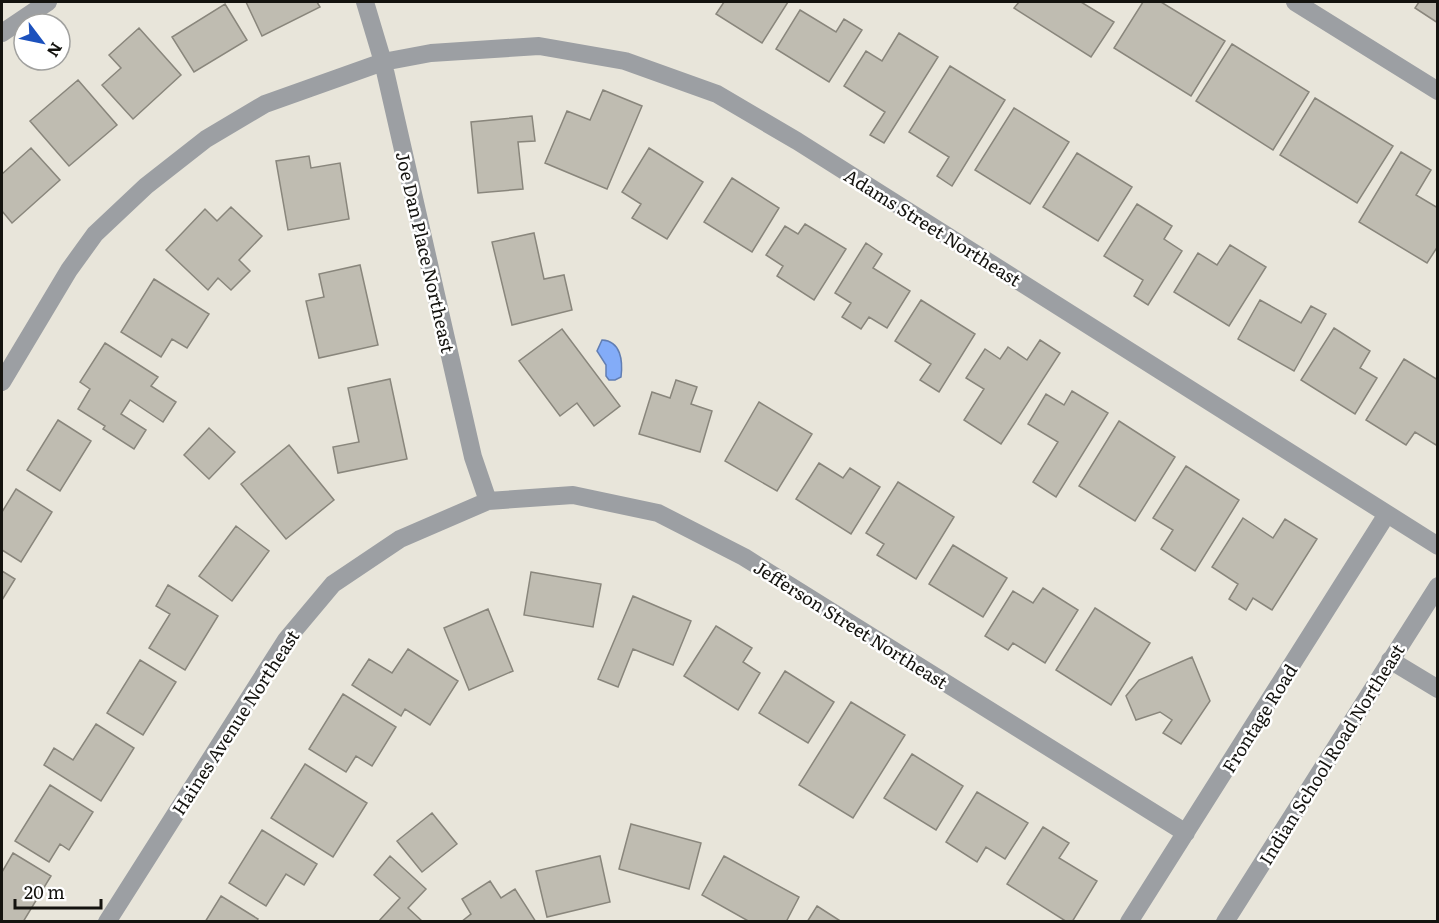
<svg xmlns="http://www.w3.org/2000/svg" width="1439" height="923" font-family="Literata,serif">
  <rect width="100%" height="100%" fill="#e8e5da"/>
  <path fill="#83acf8" stroke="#627eb2" stroke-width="1.5" d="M 602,340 C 621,341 623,361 621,377 L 615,380 L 609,380 L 606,376 L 606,365 L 597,351 Z"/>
  <path fill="#bfbcb1" stroke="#89867c" stroke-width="1.5" d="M 246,2 L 317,2 L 320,7 L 262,36 Z
    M 724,2 L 788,2 L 762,43 L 716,14 Z
    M 1019,2 L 1081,2 L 1114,22 L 1091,57 L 1014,8 Z
    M 1143,2 L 1161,2 L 1225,41 L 1191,96 L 1114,48 Z
    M 1419,2 L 1438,2 L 1438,23 L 1415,8 Z
    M 225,4 L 247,40 L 194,72 L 172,37 Z
    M 800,10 L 836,32 L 844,19 L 862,30 L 829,82 L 776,49 Z
    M 139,28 L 181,75 L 133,119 L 102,85 L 121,68 L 109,55 Z
    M 899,33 L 938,57 L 884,143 L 870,135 L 885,112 L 844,86 L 866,51 L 882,61 Z
    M 1232,44 L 1309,92 L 1273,150 L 1196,101 Z
    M 950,66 L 1005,100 L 952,186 L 937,176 L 949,157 L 909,132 Z
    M 78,80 L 117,125 L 69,166 L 30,121 Z
    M 603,90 L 642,106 L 607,189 L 545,163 L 567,111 L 590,120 Z
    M 1315,98 L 1393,146 L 1357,203 L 1280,155 Z
    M 1014,108 L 1069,142 L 1030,204 L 975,170 Z
    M 532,116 L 535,141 L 518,142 L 523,189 L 478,193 L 471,122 Z
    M 31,148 L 60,180 L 12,223 L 2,211 L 2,174 Z
    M 649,148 L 703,182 L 667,239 L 632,218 L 641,204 L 622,192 Z
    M 1401,152 L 1431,170 L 1416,195 L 1438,208 L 1438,246 L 1427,263 L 1359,222 Z
    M 1077,153 L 1132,187 L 1098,241 L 1043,207 Z
    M 309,156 L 311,168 L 340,163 L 349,219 L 288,230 L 276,161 Z
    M 732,178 L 779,208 L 752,252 L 704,222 Z
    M 1137,204 L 1172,226 L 1164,239 L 1182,251 L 1148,305 L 1134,296 L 1143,280 L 1104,256 Z
    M 231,207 L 262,236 L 239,260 L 250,271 L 231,290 L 218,278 L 208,290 L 166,250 L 205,209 L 217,221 Z
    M 805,224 L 846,249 L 814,300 L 777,276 L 783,266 L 766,255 L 785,226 L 798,234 Z
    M 534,233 L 544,279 L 564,275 L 572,310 L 512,325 L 492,242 Z
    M 866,243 L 882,254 L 873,268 L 910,291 L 887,328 L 869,317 L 861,329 L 842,317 L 851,303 L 835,293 Z
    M 1230,245 L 1266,267 L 1229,326 L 1174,292 L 1198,253 L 1217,265 Z
    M 360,265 L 378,345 L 319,358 L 306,301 L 324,297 L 319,274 Z
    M 154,279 L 209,314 L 187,348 L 172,339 L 161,357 L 121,332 Z
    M 921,300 L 975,334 L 939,392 L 920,380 L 931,364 L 895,341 Z
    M 1260,300 L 1301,323 L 1311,306 L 1326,314 L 1294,371 L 1238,339 Z
    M 1334,328 L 1370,351 L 1360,368 L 1377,378 L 1355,414 L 1301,380 Z
    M 562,329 L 620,406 L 594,426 L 577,403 L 560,416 L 519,361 Z
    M 1040,340 L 1060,353 L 1001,444 L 964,420 L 984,389 L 966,378 L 985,349 L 1000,359 L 1008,347 L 1027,360 Z
    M 105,343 L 158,377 L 151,386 L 176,402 L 163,422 L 130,400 L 121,414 L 146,430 L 134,449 L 103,429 L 105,426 L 78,409 L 90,389 L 80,382 Z
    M 1404,359 L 1438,380 L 1438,442 L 1436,445 L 1415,432 L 1406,445 L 1366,420 Z
    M 390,379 L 407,459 L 338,473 L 333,447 L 359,442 L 348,388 Z
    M 676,380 L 697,387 L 691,404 L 712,411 L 700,452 L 639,434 L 652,392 L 670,398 Z
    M 1072,391 L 1108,413 L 1056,497 L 1033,482 L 1058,442 L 1028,424 L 1046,394 L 1064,405 Z
    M 759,402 L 812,434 L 777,491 L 725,461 Z
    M 58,420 L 91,441 L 60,491 L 27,470 Z
    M 1119,421 L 1175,457 L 1135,521 L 1079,486 Z
    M 209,428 L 235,452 L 209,479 L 184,455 Z
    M 289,445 L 334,500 L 286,539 L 241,484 Z
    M 819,463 L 843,478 L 850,468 L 880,487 L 851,534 L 796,499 Z
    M 1186,466 L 1239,500 L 1195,571 L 1161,549 L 1173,530 L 1153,518 Z
    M 898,482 L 954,517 L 916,579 L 877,555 L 884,544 L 866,533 Z
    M 16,489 L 52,512 L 21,562 L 2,550 L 2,512 Z
    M 1243,518 L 1273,538 L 1285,519 L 1317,539 L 1272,610 L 1253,598 L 1246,610 L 1229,599 L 1238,584 L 1212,567 Z
    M 236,526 L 269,551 L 232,601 L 199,576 Z
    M 953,545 L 1007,578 L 983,617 L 929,584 Z
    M 2,571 L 15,579 L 2,600 Z
    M 531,572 L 601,584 L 593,627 L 524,615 Z
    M 168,585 L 218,616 L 185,670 L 149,648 L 170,614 L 156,606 Z
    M 1043,588 L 1078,610 L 1045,663 L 1013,643 L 1008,650 L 985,636 L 1013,591 L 1033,603 Z
    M 633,596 L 691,621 L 673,665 L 633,649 L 618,687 L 598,679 Z
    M 1095,608 L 1150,643 L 1111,705 L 1056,670 Z
    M 488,609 L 513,671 L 469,690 L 444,628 Z
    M 716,626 L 752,648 L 743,662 L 760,673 L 738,710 L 684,676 Z
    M 408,649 L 458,681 L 430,725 L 405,709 L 401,716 L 352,685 L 369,659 L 392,673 Z
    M 1192,657 L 1210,701 L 1181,744 L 1163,733 L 1172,720 L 1160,712 L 1136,720 L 1126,696 L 1139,680 Z
    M 140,660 L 176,682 L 143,735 L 107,713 Z
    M 785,671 L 834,702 L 808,743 L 759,713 Z
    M 343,694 L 396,727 L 372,766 L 356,756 L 346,772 L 309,749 Z
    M 851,702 L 905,735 L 853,818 L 799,785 Z
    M 96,724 L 134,748 L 101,801 L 44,765 L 54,748 L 73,760 Z
    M 912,754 L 963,786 L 936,830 L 884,798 Z
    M 305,764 L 367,803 L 333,857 L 271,818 Z
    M 50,785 L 93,812 L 69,850 L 60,844 L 49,862 L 15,841 Z
    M 977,792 L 1028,823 L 1005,859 L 986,847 L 977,862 L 946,842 Z
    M 432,813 L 457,844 L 422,872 L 397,841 Z
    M 631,824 L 701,843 L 689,889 L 619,869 Z
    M 1043,827 L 1069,843 L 1059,858 L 1097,881 L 1072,922 L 1067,922 L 1007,884 Z
    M 262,830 L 317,864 L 304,885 L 286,874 L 266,906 L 229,883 Z
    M 13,853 L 51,876 L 23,922 L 2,922 L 2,872 Z
    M 390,856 L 426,889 L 408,908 L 423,922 L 378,922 L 400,898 L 374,875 Z
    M 600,856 L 610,902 L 547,917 L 536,871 Z
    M 724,856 L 799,897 L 786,922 L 750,922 L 702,895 Z
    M 490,881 L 501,898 L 515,889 L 536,922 L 461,922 L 471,914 L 462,899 Z
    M 221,896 L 258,919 L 256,922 L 205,922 Z
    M 817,906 L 842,922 L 807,922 Z"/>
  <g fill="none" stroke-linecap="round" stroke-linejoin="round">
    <path stroke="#9c9fa3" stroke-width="18" d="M 365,2 L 383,62 L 473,457 L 488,501
      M 1295,2 L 1438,91
      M 2,33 L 48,2
      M 2,382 L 69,270 L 95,234 L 146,186 L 206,139 L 265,104 L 383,62 L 431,53 L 539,46 L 625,61 L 717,94 L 797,141 L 1438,546
      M 1390,660 L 1438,689
      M 107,922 L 286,640 L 333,584 L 400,539 L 488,501 L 573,495 L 658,513 L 744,557 L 1186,833
      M 1129,922 L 1387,514
      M 1225,922 L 1438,586"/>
  </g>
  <g text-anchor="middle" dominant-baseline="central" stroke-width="5" stroke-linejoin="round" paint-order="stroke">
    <g font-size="18" fill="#14130f" stroke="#fff">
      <text transform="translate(933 227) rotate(32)">Adams Street Northeast</text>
      <text transform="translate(426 252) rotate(77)">Joe Dan Place Northeast</text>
      <text transform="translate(851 624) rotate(32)">Jefferson Street Northeast</text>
      <text transform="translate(1259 718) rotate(-58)">Frontage Road</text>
      <text transform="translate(235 722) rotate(-57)">Haines Avenue Northeast</text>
      <text transform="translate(1331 754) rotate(-58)">Indian School Road Northeast</text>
    </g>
  </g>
  <rect width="1439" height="923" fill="none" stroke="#14130f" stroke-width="6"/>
  <g transform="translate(42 42) rotate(122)"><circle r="28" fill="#ffffff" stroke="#a1a19f" stroke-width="1.5"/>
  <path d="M0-4.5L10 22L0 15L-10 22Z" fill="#1c51bd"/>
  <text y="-9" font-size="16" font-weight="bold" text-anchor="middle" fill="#14130f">N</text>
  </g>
  <path d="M15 899v9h86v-9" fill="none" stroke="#14130f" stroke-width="3"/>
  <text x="24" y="899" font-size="18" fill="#14130f" stroke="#ffffff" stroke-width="4.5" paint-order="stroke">20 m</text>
</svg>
